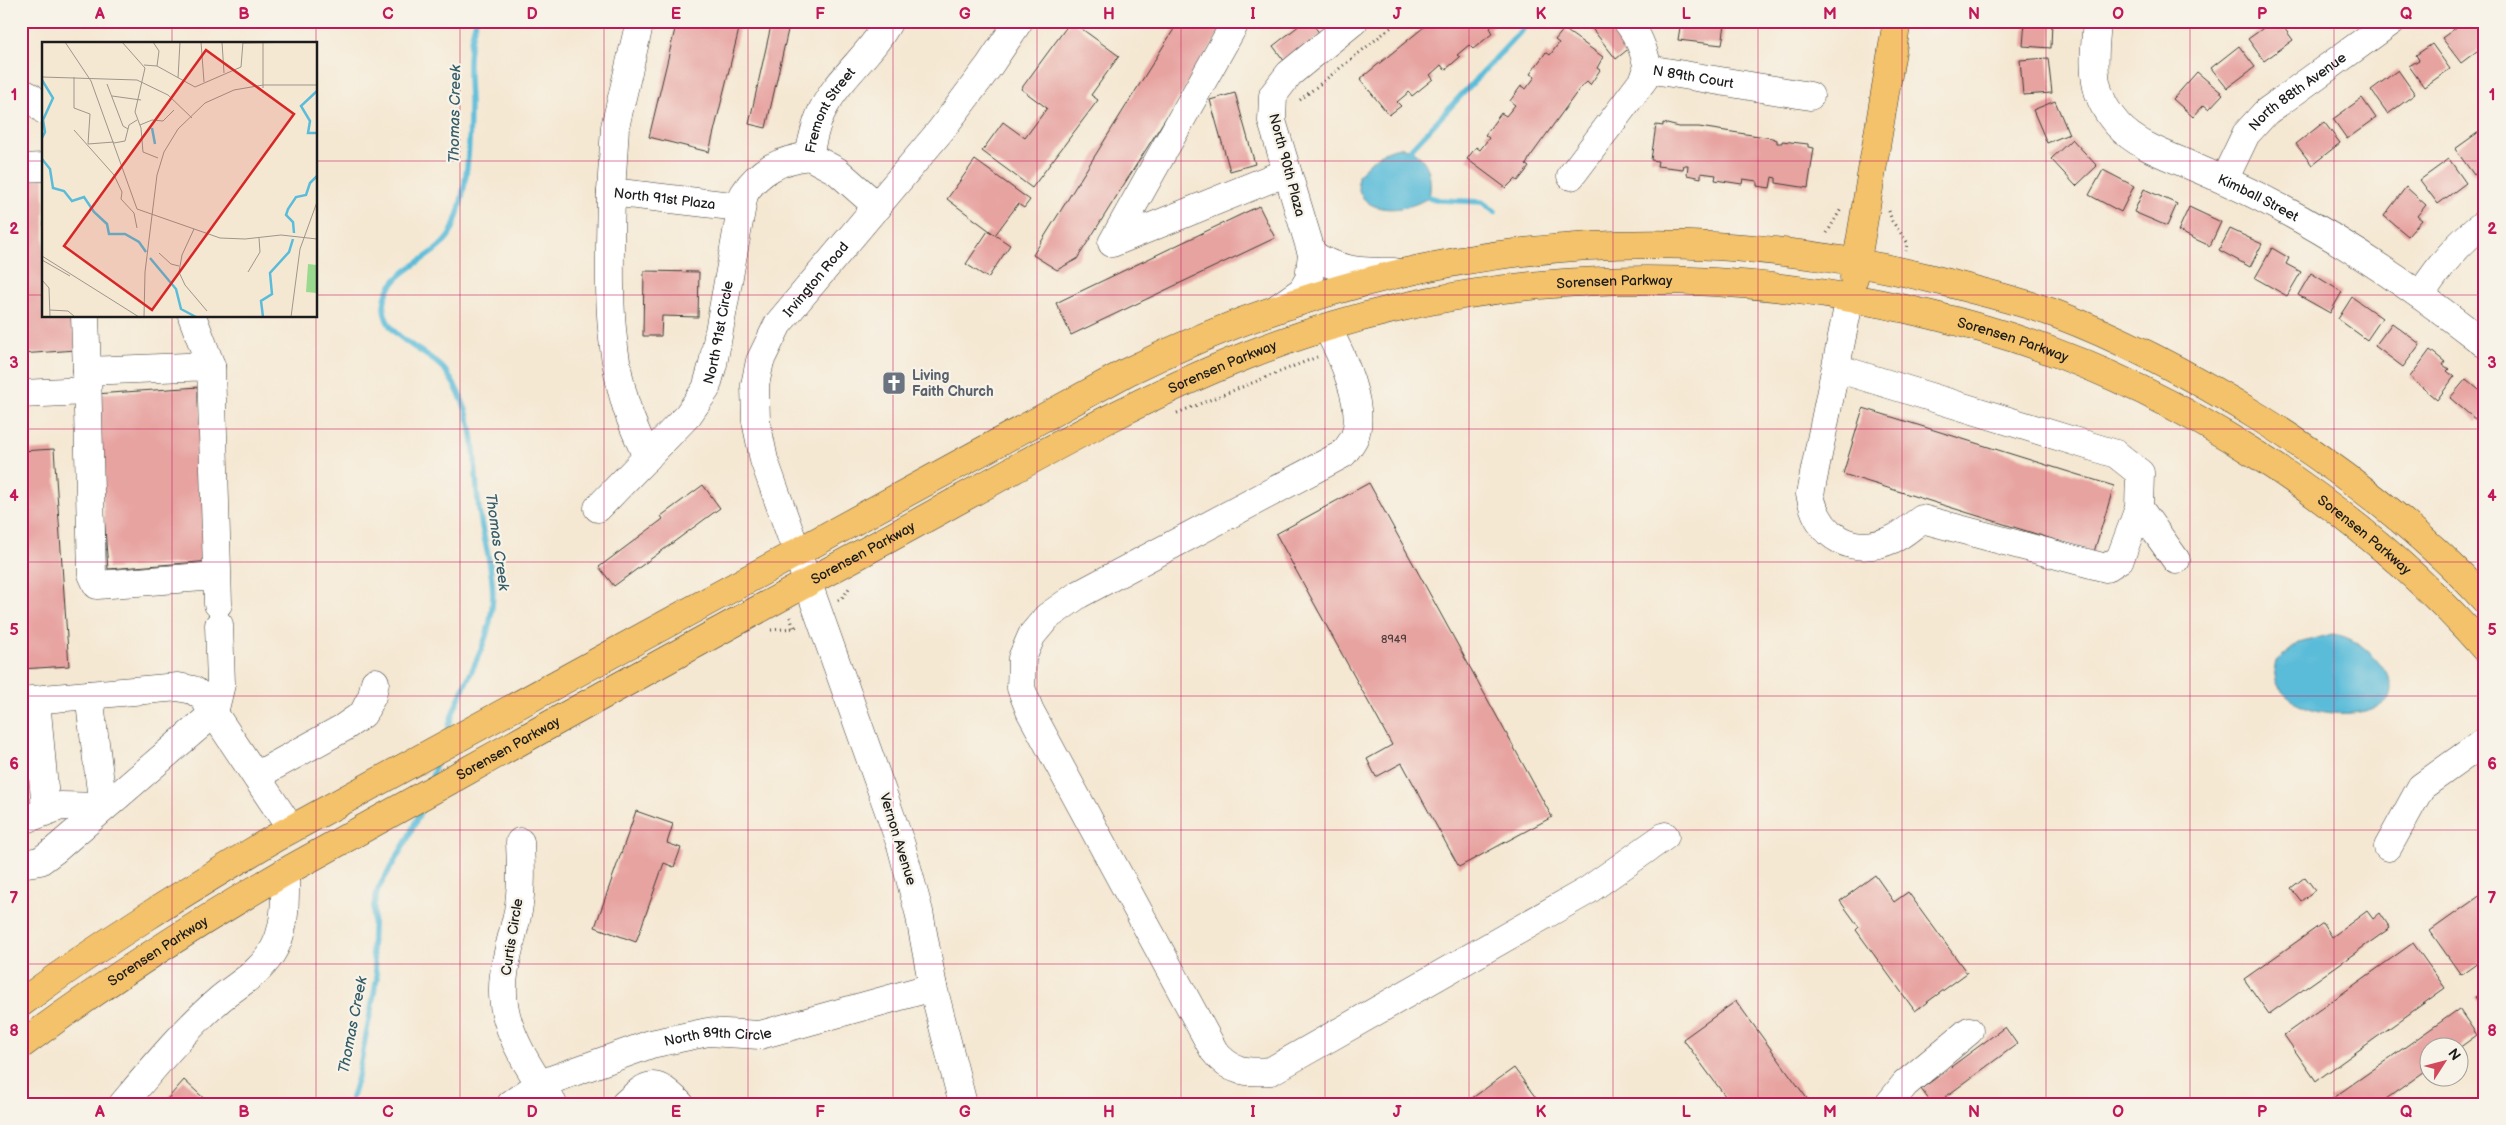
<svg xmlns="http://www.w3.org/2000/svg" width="2506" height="1125" font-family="'Balsamiq Sans',sans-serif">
  <rect width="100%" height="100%" fill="#f7f3e8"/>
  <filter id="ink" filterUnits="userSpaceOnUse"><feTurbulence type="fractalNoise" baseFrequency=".02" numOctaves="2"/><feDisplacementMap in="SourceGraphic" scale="10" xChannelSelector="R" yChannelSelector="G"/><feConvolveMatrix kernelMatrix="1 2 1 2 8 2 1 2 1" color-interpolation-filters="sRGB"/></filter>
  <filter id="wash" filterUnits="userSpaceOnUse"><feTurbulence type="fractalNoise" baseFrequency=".0096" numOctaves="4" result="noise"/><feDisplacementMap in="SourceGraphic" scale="20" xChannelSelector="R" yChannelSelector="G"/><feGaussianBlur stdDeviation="1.12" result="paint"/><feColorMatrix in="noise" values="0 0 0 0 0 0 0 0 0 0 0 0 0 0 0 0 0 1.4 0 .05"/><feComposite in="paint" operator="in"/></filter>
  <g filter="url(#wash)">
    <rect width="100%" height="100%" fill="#f5e8d3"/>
    <path fill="#5abcd9" stroke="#3b6c7a" d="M 1400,147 C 1425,151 1434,173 1429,197 C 1405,214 1354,217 1358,176 C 1369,161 1382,150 1400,147 Z
      M 2332,634 C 2351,636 2367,648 2379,663 C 2386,671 2395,683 2391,694 C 2379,727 2261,719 2276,661 L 2299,643 Z"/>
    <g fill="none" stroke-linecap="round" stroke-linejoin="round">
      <path stroke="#5abcd9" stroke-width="5.5" d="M 1411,149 L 1524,28
        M 1429,197 L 1439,200 L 1482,202 L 1495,212
        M 447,733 C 450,723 452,712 457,703 C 470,671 489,643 492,607 C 496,574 483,542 479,509 C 472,456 480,421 447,373 C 432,351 383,340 384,306 C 386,267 440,261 453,228 C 468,188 470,145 470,103 C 469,72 466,53 476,21
        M 431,780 L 437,761
        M 350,1104 L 358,1077 L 377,978 L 372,951 L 374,905 L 378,889 L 408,838 L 423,806"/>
    </g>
    <g id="blocks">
      <path fill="#e7a3a0" d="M 677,21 L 741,21 L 709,152 L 649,137 Z
        M 772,21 L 790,21 L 766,128 L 749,124 Z
        M 1071,21 L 1119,56 L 1091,95 L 1098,100 L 1032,188 L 982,151 L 1003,122 L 1025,138 L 1047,108 L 1021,89 Z
        M 1179,21 L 1227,21 L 1077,259 L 1057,270 L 1033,255 Z
        M 1305,21 L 1310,21 L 1321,35 L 1285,62 L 1273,46 Z
        M 1428,21 L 1498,21 L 1490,28 L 1493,33 L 1473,49 L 1469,45 L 1457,55 L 1460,57 L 1445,70 L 1441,65 L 1430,75 L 1433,79 L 1412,96 L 1409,92 L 1397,102 L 1401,106 L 1389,115 L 1360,79 L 1424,27 L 1422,26 Z
        M 1586,21 L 1612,21 L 1632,46 L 1616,59 Z
        M 1681,21 L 1725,24 L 1722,45 L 1678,40 Z
        M 2025,21 L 2052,21 L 2051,48 L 2023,46 Z
        M 2273,21 L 2279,21 L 2293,40 L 2264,61 L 2248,39 Z
        M 2292,21 L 2306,21 L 2297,28 Z
        M 2465,21 L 2472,21 L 2485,38 L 2485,45 L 2461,63 L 2442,38 Z
        M 1564,29 L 1603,57 L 1597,68 L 1600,70 L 1590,85 L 1587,82 L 1580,88 L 1530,157 L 1526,165 L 1529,167 L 1518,181 L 1515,179 L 1506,188 L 1467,159 L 1476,147 L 1480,150 L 1489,138 L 1485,135 L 1501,113 L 1506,116 L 1515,105 L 1510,101 L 1521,86 L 1526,89 L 1535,77 L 1530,74 L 1546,52 L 1550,55 L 1559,43 L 1555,40 Z
        M 2432,44 L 2450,69 L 2424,87 L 2409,66 L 2419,60 L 2416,55 Z
        M 2239,46 L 2255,67 L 2227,88 L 2211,68 Z
        M 2048,58 L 2052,93 L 2023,95 L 2020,60 Z
        M 2398,70 L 2415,94 L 2388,114 L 2371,90 Z
        M 2197,72 L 2223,94 L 2209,109 L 2204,105 L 2193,117 L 2173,99 Z
        M 1235,93 L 1255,164 L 1230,171 L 1210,100 Z
        M 2362,98 L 2376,118 L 2347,139 L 2333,119 Z
        M 2055,101 L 2069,134 L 2047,143 L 2033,110 Z
        M 2324,122 L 2340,143 L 2312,165 L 2296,144 Z
        M 1663,123 L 1679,127 L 1699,127 L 1772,138 L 1777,140 L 1777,143 L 1782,143 L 1782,141 L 1808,144 L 1808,147 L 1814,148 L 1808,188 L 1776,183 L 1776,178 L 1772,177 L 1770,188 L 1757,186 L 1757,181 L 1743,179 L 1742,184 L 1715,180 L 1716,175 L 1701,173 L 1701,178 L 1687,175 L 1688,165 L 1684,165 L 1683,169 L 1657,166 L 1658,161 L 1651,160 L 1656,125 L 1663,126 Z
        M 2483,129 L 2485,167 L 2474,175 L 2455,149 Z
        M 2072,139 L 2097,166 L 2076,186 L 2051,159 Z
        M 2449,159 L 2466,183 L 2438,204 L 2420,180 Z
        M 975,160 L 1030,200 L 1024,208 L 1018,204 L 995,235 L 1010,245 L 988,278 L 966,264 L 988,231 L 994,234 L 947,199 Z
        M 2103,170 L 2134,186 L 2121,212 L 2089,195 Z
        M 44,178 L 44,316 L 73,316 L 76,350 L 21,354 L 21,179 Z
        M 2406,187 L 2426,205 L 2417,216 L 2422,220 L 2408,236 L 2384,216 Z
        M 2144,189 L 2177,204 L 2167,226 L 2134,212 Z
        M 1259,206 L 1275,238 L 1071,335 L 1056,303 Z
        M 2189,207 L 2221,222 L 2210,246 L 2178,231 Z
        M 2230,229 L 2262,244 L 2250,267 L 2219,250 Z
        M 2272,248 L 2289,258 L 2286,264 L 2301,272 L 2287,296 L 2255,278 Z
        M 644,271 L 699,272 L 698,317 L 662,316 L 661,336 L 643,336 Z
        M 2311,273 L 2342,292 L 2330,313 L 2298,295 Z
        M 2352,297 L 2382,318 L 2367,340 L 2338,319 Z
        M 2392,323 L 2420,344 L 2403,367 L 2375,346 Z
        M 2430,350 L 2445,362 L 2443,365 L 2449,369 L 2447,371 L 2454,377 L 2437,400 L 2410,377 Z
        M 2466,379 L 2485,395 L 2485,412 L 2477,421 L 2450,398 Z
        M 199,387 L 212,561 L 108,569 L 95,394 Z
        M 1863,408 L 2114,486 L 2094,552 L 1843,474 Z
        M 54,449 L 69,666 L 21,669 L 21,451 Z
        M 1369,483 L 1552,817 L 1459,867 L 1402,763 L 1376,777 L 1367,759 L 1392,745 L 1276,534 Z
        M 703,485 L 720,508 L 614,586 L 599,567 L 663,519 L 661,516 Z
        M 636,811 L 673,824 L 667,843 L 681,848 L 674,867 L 664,863 L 636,942 L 595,927 Z
        M 1875,875 L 1894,902 L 1908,892 L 1967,973 L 1915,1011 L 1856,930 L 1859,927 L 1840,901 Z
        M 2305,877 L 2315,890 L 2301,901 L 2291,888 Z
        M 2485,892 L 2485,958 L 2461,975 L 2430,931 Z
        M 2367,911 L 2373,919 L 2380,913 L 2390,928 L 2269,1014 L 2244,979 L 2323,923 L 2332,937 Z
        M 2413,943 L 2445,988 L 2316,1081 L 2284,1035 Z
        M 2485,990 L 2485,1011 L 2475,997 Z
        M 1736,1001 L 1811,1104 L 1731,1104 L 1683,1039 Z
        M 2459,1009 L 2477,1035 L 2459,1048 L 2428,1048 L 2428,1069 L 2379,1104 L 2333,1104 L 2330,1100 Z
        M 2005,1027 L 2017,1044 L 1936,1104 L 1932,1104 L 1921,1089 Z
        M 1514,1068 L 1536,1098 L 1528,1104 L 1464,1104 Z
        M 184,1080 L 210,1104 L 163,1104 Z"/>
    </g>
  </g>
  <g filter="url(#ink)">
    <use href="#blocks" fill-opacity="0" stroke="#3d3b37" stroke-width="1"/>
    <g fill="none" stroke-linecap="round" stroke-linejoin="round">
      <g stroke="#3d3b37" stroke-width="29">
        <g id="minor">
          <path id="s1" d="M 640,21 L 615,127 L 611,192 L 740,207"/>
          <path d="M 1627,21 C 1639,37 1644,50 1648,69"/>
          <path id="s2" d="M 2097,21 C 2094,62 2088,92 2118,125 C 2135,144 2163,154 2187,164 C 2214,176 2243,188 2269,202 C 2347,242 2416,290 2485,344"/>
          <path d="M 1234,25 L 1112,243 L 1287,172"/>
          <path id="s3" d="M 1648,69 L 1810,96"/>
          <path d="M 21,92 L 31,97 L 44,110"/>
          <path id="s4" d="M 809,156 C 812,141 815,125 822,111 C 839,77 871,55 889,21"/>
          <path d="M 809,156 L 837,171 L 878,207"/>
          <path d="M 21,168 L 44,167"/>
          <path d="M 1571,176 L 1644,79 L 1648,69"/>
          <path id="s5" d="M 2224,180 L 2246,134 L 2266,112 L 2392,21"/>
          <path d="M 611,192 C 610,263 605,336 626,405 C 631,423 640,440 647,458"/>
          <path d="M 1312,254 C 1338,272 1364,272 1394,272"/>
          <path d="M 2421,294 C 2439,267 2458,242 2485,223"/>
          <path d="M 1279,307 L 1302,291 L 1309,279 L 1312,254 L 1272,121 L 1273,95 L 1289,74 L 1354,21"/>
          <path d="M 85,316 L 87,371"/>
          <path d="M 192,316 L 211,366"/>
          <path d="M 1327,328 C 1341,353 1367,409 1354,438 C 1351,444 1347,449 1343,454 L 1078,595 L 1047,617 L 1032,635 L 1022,658 L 1021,688 L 1030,711 L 1214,1051 C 1230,1072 1246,1073 1271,1071 L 1587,891 L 1665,836"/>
          <path d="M 1836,368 L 2116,454 L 2140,473 L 2139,508 L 2120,559 L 2106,568 L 1922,519 C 1913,525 1903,535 1893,539 C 1852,557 1818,537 1810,494 L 1850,297"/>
          <path d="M 21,394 L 87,391"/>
          <path id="s6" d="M 598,508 L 688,415 L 706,389 L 713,364 L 744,194 C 759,170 781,160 809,156"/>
          <path d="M 2139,508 L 2176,560"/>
          <path d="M 216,576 L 97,585 L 92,574 L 87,371 L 211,366 L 218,604"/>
          <path d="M 36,700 L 46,810"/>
          <path d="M 21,701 L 178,687 L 193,690 L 203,697 L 291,829"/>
          <path d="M 256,776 L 343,728 L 363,714 L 372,696 L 375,682"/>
          <path d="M 21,821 L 61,806 L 103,807 L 89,695"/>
          <path d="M 520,842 C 521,865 522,888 518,911 C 512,941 499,974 504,1005 C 510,1041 533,1074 553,1104"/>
          <path d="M 2388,847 L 2421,787 L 2485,741"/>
          <path d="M 21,864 L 40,861 L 55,850 L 214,713 L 221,684 L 219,625"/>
          <path d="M 123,1104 C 153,1068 184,1030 220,999 C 238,984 258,974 271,954 C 287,930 285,898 285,872"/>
          <path id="s7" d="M 511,1104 L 540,1084 L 651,1044 L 708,1032 L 760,1035 L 933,987"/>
          <path d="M 625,1104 C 651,1080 655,1080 680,1104"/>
          <path id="s8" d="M 963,1104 L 933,987 L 919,912 L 901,845 L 764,460 L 756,421 L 755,385 L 760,361 L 778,324 L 941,130 L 989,66 L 1019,21"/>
          <path d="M 1889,1104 L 1905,1084 L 1969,1031"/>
        </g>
      </g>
      <g stroke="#3d3b37" stroke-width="29">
        <g id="major">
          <path d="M 1854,278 L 1897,21"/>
          <path d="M 21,1003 C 103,942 188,890 275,838 L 1127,372 C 1389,243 1664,209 1949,283 C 1984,293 2021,301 2056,314 C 2128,341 2195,378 2260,418 C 2342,470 2419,528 2485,600"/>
          <path id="s9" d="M 21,1045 C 106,982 194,925 285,872 C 482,763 678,652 877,545 C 999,479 1119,406 1248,355 C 1484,261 1742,259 1984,329 C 2169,382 2358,504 2485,649"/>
        </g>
      </g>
      <path stroke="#3d3b37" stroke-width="3" stroke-dasharray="1 4" stroke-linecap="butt" d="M 1300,100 L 1399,21
        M 1889,211 L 1892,221 L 1907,242 L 1906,251
        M 1827,233 L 1841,209
        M 1177,413 L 1317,357
        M 838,600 L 843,597 L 850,587
        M 790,617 L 794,628
        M 771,630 L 794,628 L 799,625"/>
      <use href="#minor" stroke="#fff" stroke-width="28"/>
      <use href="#major" stroke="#f4c26a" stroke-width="28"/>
    </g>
  </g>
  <path fill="none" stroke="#c2185b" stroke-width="1" stroke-opacity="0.55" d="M 172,21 L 172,44M 316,21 L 316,44M 460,21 L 460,1104M 604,21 L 604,1104M 748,21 L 748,1104M 893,21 L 893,1104M 1037,21 L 1037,1104M 1181,21 L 1181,1104M 1325,21 L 1325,1104M 1469,21 L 1469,1104M 1613,21 L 1613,1104M 1758,21 L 1758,1104M 1902,21 L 1902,1104M 2046,21 L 2046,1104M 2190,21 L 2190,1104M 2334,21 L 2334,1104M 21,161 L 44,161M 316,161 L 2485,161M 21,295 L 44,295M 316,295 L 2485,295M 172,316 L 172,1104M 316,316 L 316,1104M 21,429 L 2485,429M 21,562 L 2485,562M 21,696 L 2485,696M 21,830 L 2485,830M 21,964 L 2485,964"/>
  <defs>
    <g id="church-square" transform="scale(1.25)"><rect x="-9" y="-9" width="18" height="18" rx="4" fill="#6b7280" stroke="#f7f3e8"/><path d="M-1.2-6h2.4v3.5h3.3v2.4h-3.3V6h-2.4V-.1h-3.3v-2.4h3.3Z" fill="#fff"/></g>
  </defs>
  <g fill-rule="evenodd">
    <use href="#church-square" x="894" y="383"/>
  </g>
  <g text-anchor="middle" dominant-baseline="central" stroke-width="4.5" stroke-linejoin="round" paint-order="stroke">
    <g font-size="11" fill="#4f3e3d">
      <text x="1394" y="639">8949</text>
    </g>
    <g font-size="14" fill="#1c1c1c" stroke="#f7f3e8">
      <text stroke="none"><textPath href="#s3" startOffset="46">N 89th Court</textPath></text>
      <text stroke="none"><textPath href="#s5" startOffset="118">North 88th Avenue</textPath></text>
      <text stroke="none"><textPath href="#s4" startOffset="51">Fremont Street</textPath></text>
      <text transform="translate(1287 165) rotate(75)">North 90th Plaza</text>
      <text stroke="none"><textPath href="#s1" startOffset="228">North 91st Plaza</textPath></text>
      <text stroke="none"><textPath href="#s2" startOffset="269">Kimball Street</textPath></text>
      <text stroke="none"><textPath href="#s8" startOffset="875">Irvington Road</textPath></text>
      <text stroke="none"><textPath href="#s9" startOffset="1785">Sorensen Parkway</textPath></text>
      <text stroke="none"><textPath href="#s6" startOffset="219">North 91st Circle</textPath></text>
      <text stroke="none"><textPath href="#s9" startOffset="2190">Sorensen Parkway</textPath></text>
      <text stroke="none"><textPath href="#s9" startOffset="1381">Sorensen Parkway</textPath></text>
      <text stroke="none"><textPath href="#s9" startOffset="2595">Sorensen Parkway</textPath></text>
      <text stroke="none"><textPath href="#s9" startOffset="976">Sorensen Parkway</textPath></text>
      <text stroke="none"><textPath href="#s9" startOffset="571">Sorensen Parkway</textPath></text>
      <text transform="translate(898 839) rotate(73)">Vernon Avenue</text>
      <text transform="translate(512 937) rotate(-81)">Curtis Circle</text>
      <text stroke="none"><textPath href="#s9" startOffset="166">Sorensen Parkway</textPath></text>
      <text stroke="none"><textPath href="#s7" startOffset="221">North 89th Circle</textPath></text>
    </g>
    <g font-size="14" font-weight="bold" fill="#5b616d" stroke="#f7f3e8" text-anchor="start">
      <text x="912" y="375">Living<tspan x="912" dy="16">Faith Church</tspan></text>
    </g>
    <g font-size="15" font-style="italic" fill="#355c68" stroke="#f7f3e8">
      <text transform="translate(455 114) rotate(-89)">Thomas Creek</text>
      <text transform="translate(497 542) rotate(82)">Thomas Creek</text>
      <text transform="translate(353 1025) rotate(-79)">Thomas Creek</text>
    </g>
  </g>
  <g transform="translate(42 42)">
    <rect width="275" height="275" fill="#f5e8d3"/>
    <path d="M 266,222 L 275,223 L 275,251 L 264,250 Z" fill="#9ada8f"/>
    <path fill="none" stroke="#5abcd9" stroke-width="2.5" d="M 0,38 L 11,56 L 1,78 L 3,90 L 0,96M 275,49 L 259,64 L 268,79 L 266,91 L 275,91M 110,86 L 113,102M 0,117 L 8,127 L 11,146 L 22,149 L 30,159 L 42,155 L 52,170 L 65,182 L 67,192 L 83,192 L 97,200 L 104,210M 252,191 L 251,180 L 244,173 L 246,167 L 254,155 L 264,153 L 268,141 L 275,134M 108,216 L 134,247 L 139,267 L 154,275M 221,275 L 219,259 L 230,252 L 228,231 L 247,210 L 251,197"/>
    <path fill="none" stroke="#9e968a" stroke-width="1" d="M 23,0 L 49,39 L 95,167 L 178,196 L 203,197 L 239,193 L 275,197M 80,0 L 103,26 L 93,70 L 99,86 L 101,110 L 116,116M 111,0 L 117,9 L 115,24M 159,0 L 162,40M 180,0 L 182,31M 221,0 L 221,46M 201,1 L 266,0M 102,23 L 115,24 L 153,45 L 199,25 L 201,0M 0,35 L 95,38 L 126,53 L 150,76M 32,35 L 32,66 L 48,72 L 46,102 L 72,100M 136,36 L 138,0M 65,42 L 81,84 L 86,87M 70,54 L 99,58M 121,79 L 132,68M 98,83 L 110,78 L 121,79M 32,88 L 72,133 L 80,150M 72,101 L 83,99 L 87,83 L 95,78M 80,150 L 79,157 L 92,171 L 95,186M 152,187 L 140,213 L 137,230 L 143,243 L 165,269M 117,211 L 129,222 L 137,224M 0,214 L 97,275M 0,218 L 28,234M 206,230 L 218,210 L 217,196M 0,238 L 7,246 L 8,275M 8,268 L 26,269 L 33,275M 102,275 L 103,230 L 115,133 L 122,110 L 136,87 L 163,61 L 192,48 L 221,43 L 275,43M 249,275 L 258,207 L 275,160"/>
    <path fill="#d62828" fill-opacity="0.15" stroke="#d62828" stroke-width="2.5" d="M 164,8 L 252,72 L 110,268 L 22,204 Z"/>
    <rect width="275" height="275" fill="none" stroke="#1c1c1c" stroke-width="2.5"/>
  </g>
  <rect width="2506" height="1125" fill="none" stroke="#f7f3e8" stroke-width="55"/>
  <g transform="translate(2444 1062) rotate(54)"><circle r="24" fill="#f7f3e8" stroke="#9f9d96"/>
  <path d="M0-4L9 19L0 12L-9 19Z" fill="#d1495b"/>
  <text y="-8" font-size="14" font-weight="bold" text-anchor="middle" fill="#1c1c1c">N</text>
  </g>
  <rect x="28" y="28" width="2450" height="1070" fill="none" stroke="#c2185b" stroke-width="2"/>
  <g font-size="16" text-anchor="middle" font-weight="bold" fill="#c2185b">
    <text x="100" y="19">A</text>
    <text x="244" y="19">B</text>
    <text x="388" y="19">C</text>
    <text x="532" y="19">D</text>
    <text x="676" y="19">E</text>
    <text x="820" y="19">F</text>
    <text x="965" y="19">G</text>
    <text x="1109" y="19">H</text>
    <text x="1253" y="19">I</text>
    <text x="1397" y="19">J</text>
    <text x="1541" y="19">K</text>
    <text x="1686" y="19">L</text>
    <text x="1830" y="19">M</text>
    <text x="1974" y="19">N</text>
    <text x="2118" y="19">O</text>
    <text x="2262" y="19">P</text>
    <text x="2406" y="19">Q</text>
    <text x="14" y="100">1</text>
    <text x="2492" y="100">1</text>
    <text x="14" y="234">2</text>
    <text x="2492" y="234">2</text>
    <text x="14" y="368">3</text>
    <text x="2492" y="368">3</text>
    <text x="14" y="501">4</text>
    <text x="2492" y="501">4</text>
    <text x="14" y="635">5</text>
    <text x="2492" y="635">5</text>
    <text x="14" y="769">6</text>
    <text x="2492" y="769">6</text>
    <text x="14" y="903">7</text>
    <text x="2492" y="903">7</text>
    <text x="14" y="1036">8</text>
    <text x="2492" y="1036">8</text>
    <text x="100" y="1117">A</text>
    <text x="244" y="1117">B</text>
    <text x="388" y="1117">C</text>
    <text x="532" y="1117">D</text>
    <text x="676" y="1117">E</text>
    <text x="820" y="1117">F</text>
    <text x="965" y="1117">G</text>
    <text x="1109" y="1117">H</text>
    <text x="1253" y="1117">I</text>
    <text x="1397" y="1117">J</text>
    <text x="1541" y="1117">K</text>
    <text x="1686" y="1117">L</text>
    <text x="1830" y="1117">M</text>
    <text x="1974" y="1117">N</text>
    <text x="2118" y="1117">O</text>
    <text x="2262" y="1117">P</text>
    <text x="2406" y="1117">Q</text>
  </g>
</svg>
